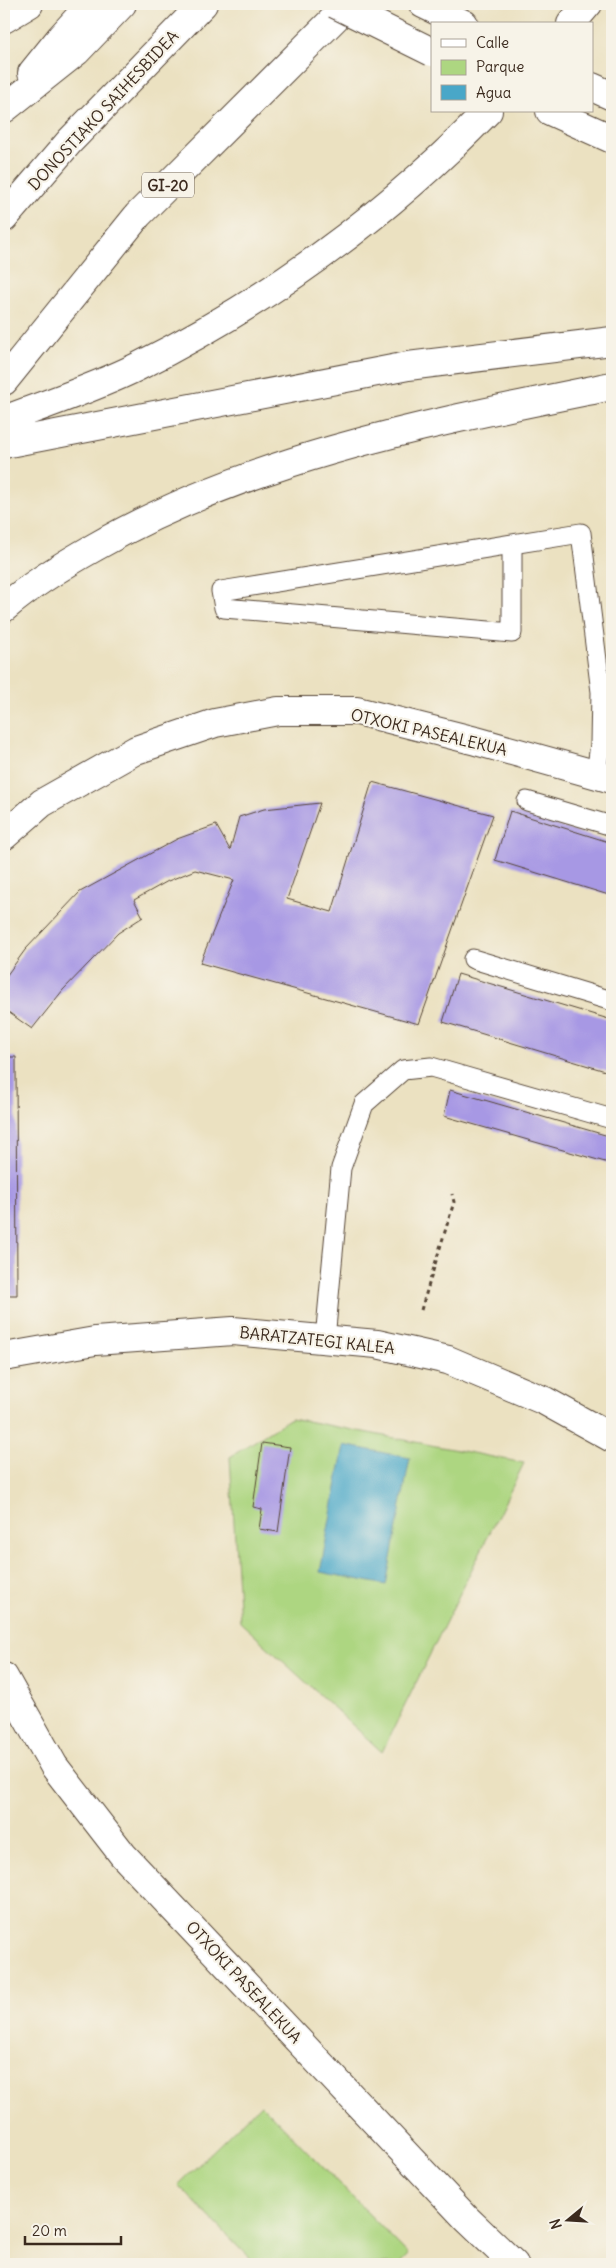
<svg xmlns="http://www.w3.org/2000/svg" width="616" height="2268" font-family="Delius,sans-serif">
  <rect width="100%" height="100%" fill="#f7f3e8"/>
  <filter id="ink" filterUnits="userSpaceOnUse"><feTurbulence type="fractalNoise" baseFrequency=".02" numOctaves="2"/><feDisplacementMap in="SourceGraphic" scale="10" xChannelSelector="R" yChannelSelector="G"/><feConvolveMatrix kernelMatrix="1 2 1 2 8 2 1 2 1" color-interpolation-filters="sRGB"/></filter>
  <filter id="wash" filterUnits="userSpaceOnUse"><feTurbulence type="fractalNoise" baseFrequency=".0096" numOctaves="4" result="noise"/><feDisplacementMap in="SourceGraphic" scale="20" xChannelSelector="R" yChannelSelector="G"/><feGaussianBlur stdDeviation="1.12" result="paint"/><feColorMatrix in="noise" values="0 0 0 0 0 0 0 0 0 0 0 0 0 0 0 0 0 1.4 0 .05"/><feComposite in="paint" operator="in"/></filter>
  <g filter="url(#wash)">
    <rect width="100%" height="100%" fill="#ebe1c1"/>
    <path fill="#add681" stroke="#748050" d="M 291,1418 L 524,1463 L 382,1752 L 240,1622 L 230,1457 Z
      M 261,2104 L 409,2255 L 400,2264 L 256,2264 L 178,2185 Z"/>
    <path fill="#49a7c8" stroke="#426873" d="M 344,1445 L 410,1458 L 386,1585 L 320,1572 Z"/>
    <g id="blocks">
      <path fill="#a798e4" d="M 372,782 L 493,815 L 419,1024 L 200,963 L 234,880 L 195,870 L 168,881 L 134,900 L 143,917 L 118,933 L 63,990 L 32,1029 L 4,1009 L 4,979 L 25,950 L 80,892 L 177,839 L 216,825 L 230,850 L 239,817 L 264,809 L 320,803 L 287,899 L 332,912 Z
        M 510,811 L 612,843 L 612,896 L 495,860 Z
        M 458,974 L 612,1020 L 612,1073 L 443,1022 Z
        M 4,1057 L 16,1057 L 17,1295 L 4,1295 Z
        M 450,1090 L 612,1137 L 612,1164 L 444,1116 Z
        M 262,1443 L 290,1447 L 278,1532 L 259,1529 L 262,1509 L 253,1507 Z"/>
    </g>
  </g>
  <g filter="url(#ink)">
    <use href="#blocks" fill-opacity="0" stroke="#554536" stroke-width="1"/>
    <g fill="none" stroke-linecap="round" stroke-linejoin="round">
      <g stroke="#554536" stroke-width="21">
        <path id="service" d="M 512,544 L 512,633 L 224,608 L 221,591 L 581,533 L 601,692 L 600,744 L 596,775
          M 527,801 L 612,826
          M 473,959 L 612,1001
          M 325,1339 L 341,1168 L 364,1104 L 403,1070 L 431,1067 L 612,1119"/>
      </g>
      <g stroke="#554536" stroke-width="30">
        <path id="minor" d="M 4,836 L 42,803 L 136,750 L 215,723 L 278,711 L 357,711 L 476,741 L 612,779
          M 4,1357 L 95,1341 L 233,1331 L 377,1344 L 448,1360 L 545,1401 L 612,1438
          M 4,1677 L 54,1766 L 123,1855 L 467,2219 L 514,2264"/>
      </g>
      <g stroke="#554536" stroke-width="30">
        <path id="motorway" d="M 423,4 L 464,24
          M 4,19 L 29,4
          M 571,24 L 588,4
          M 32,73 L 61,37 L 91,4
          M 592,87 L 612,96
          M 4,109 L 77,51 L 122,4
          M 550,111 L 612,139
          M 4,218 L 70,141 L 203,4
          M 4,381 L 138,215 L 349,4
          M 4,420 C 48,403 95,388 137,367 C 267,302 387,215 488,111
          M 4,444 L 408,366 L 612,341
          M 4,608 C 31,585 63,565 95,547 C 253,456 436,422 612,386"/>
      </g>
      <path stroke="#554536" stroke-width="3" stroke-dasharray="4 4" stroke-linecap="butt" d="M 421,1310 L 454,1202 L 452,1194"/>
      <use href="#service" stroke="#fff" stroke-width="19"/>
      <use href="#minor" stroke="#fff" stroke-width="28"/>
      <use href="#motorway" stroke="#fff" stroke-width="28"/>
      <g stroke="#554536" stroke-width="30" stroke-linecap="butt">
        <path id="motorway-bridge" d="M 335,4 L 432,52"/>
      </g>
      <use href="#motorway-bridge" stroke="#fff" stroke-width="28"/>
    </g>
  </g>
  <g text-anchor="middle" dominant-baseline="central" stroke-width="4.5" stroke-linejoin="round" paint-order="stroke">
    <rect fill="#f7f3e8" stroke="#73665b" stroke-width="1" x="142" y="172.5" width="52" height="25" rx="4"/>
    <g font-size="15" font-weight="bold" fill="#3b2a1e">
      <text x="168" y="185">GI-20</text>
    </g>
    <g font-size="16" fill="#3b2a1e" stroke="#f7f3e8">
      <text transform="translate(103 110) rotate(-47)">DONOSTIAKO SAIHESBIDEA</text>
      <text transform="translate(429 732) rotate(13)">OTXOKI PASEALEKUA</text>
      <text transform="translate(317 1340) rotate(6)">BARATZATEGI KALEA</text>
      <text transform="translate(244 1982) rotate(47)">OTXOKI PASEALEKUA</text>
    </g>
  </g>
  <rect width="616" height="2268" fill="none" stroke="#f7f3e8" stroke-width="20"/>
  <rect x="431" y="22" width="162" height="90" fill="#f7f3e8" stroke="#aca397"/>
  <rect x="441" y="39" width="25" height="8" fill="#ffffff" stroke="#aca397"/>
  <text x="476" y="48" font-size="15" fill="#3b2a1e">Calle</text>
  <rect x="441" y="60" width="25" height="15" fill="#add681" stroke="#aca397"/>
  <text x="476" y="72" font-size="15" fill="#3b2a1e">Parque</text>
  <rect x="441" y="85" width="25" height="15" fill="#49a7c8" stroke="#aca397"/>
  <text x="476" y="98" font-size="15" fill="#3b2a1e">Agua</text>
  <g transform="translate(568 2220) rotate(252)" stroke="#f7f3e8" stroke-width="4" paint-order="stroke">
  <path d="M0-4L9 19L0 12L-9 19Z" fill="#3b2a1e"/>
  <text y="-8" font-size="14" font-weight="bold" text-anchor="middle" fill="#3b2a1e">N</text>
  </g>
  <path d="M25 2236v8h96v-8" fill="none" stroke="#3b2a1e" stroke-width="2.5"/>
  <text x="32" y="2236" font-size="15" fill="#3b2a1e" stroke="#f7f3e8" stroke-width="4" paint-order="stroke">20 m</text>
</svg>
